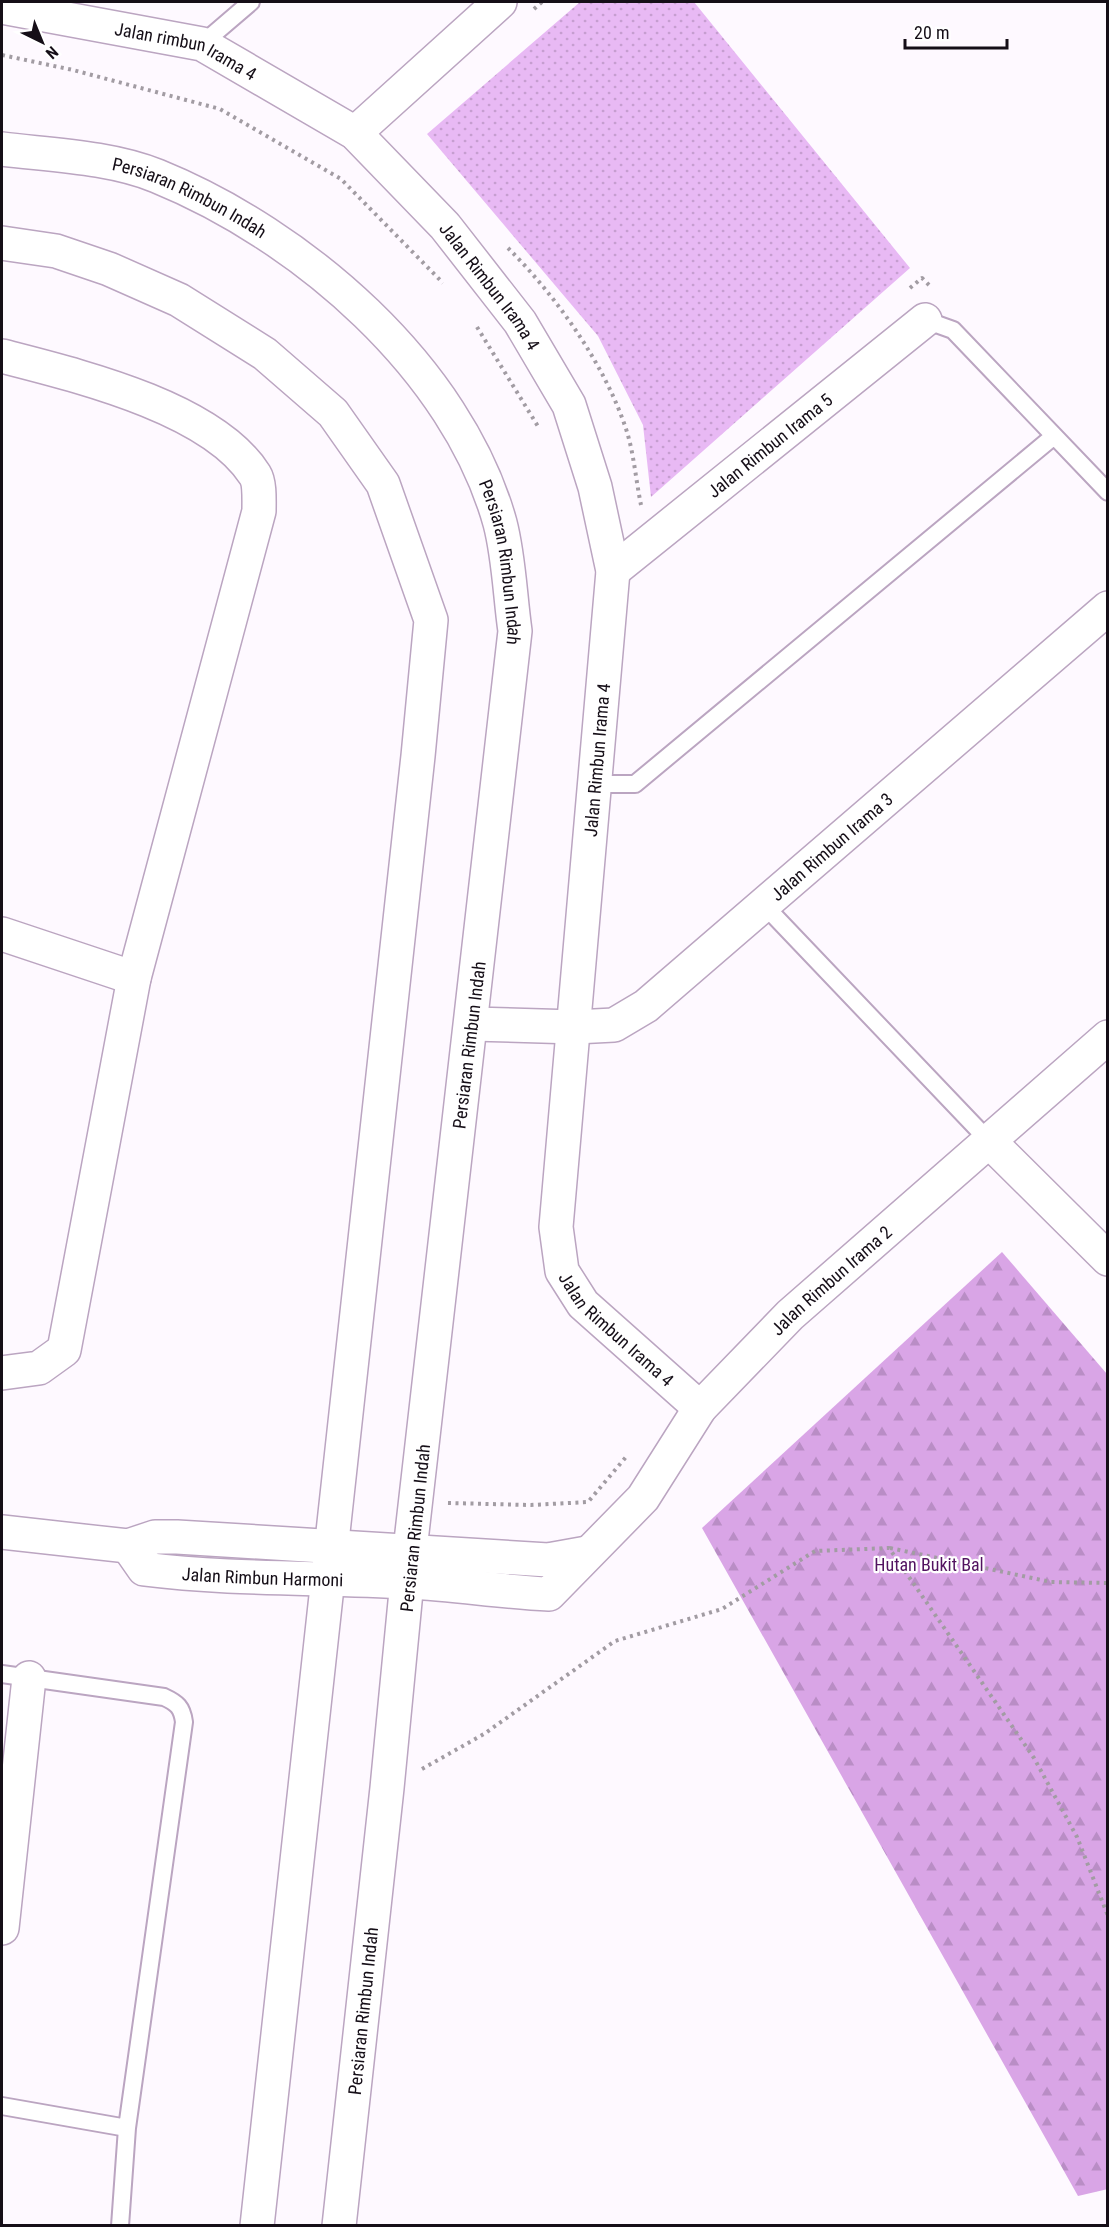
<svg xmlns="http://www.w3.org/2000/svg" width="1109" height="2227" font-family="'Roboto Condensed',sans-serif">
  <defs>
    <pattern id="grass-dots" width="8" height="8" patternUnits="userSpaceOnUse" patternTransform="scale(1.5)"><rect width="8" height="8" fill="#e8b9f4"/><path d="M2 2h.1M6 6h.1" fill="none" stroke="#c69ed0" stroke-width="1.8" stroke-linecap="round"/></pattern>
    <pattern id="forest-firs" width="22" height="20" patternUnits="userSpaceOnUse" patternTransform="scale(1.5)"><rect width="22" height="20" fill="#d9a5e6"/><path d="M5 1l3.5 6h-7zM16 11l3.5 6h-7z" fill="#b98dc5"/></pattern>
  </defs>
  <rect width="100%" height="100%" fill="#fef9ff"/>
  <path fill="url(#grass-dots)" d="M 580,2 L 694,2 L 910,268 L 651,497 L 643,425 L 598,336 L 427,134 Z"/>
  <path fill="url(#forest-firs)" d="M 1002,1252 L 1107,1374 L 1108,2189 L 1078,2196 L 702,1528 Z"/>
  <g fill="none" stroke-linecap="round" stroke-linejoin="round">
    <g stroke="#bba5c1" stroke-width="20">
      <path id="service" d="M 202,44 L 251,2
        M 925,320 L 953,330 L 1108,492
        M 595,784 L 635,784 L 1054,436
        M 764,905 L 989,1141
        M 2,1674 L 164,1697 C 177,1703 182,1707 184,1722 L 127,2128 L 120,2226
        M 2,2106 L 127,2128"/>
    </g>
    <g stroke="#bba5c1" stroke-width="36">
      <g id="minor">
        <path id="s1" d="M 2,7 L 202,44 L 355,133 L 445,226 L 520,322 L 569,405 L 595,487 L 613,571 L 556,1227 L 562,1271 L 583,1304 L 700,1408"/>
        <path d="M 355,133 L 500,2"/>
        <path d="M 2,356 C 75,375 212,407 255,475 C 260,483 259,501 259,511 L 134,978 L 64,1350 L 39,1368 L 2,1373"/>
        <path id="s2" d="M 613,571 L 925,320"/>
        <path d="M 2,934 L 134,978"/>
        <path id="s3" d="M 472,1024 L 575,1027 L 614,1025 L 646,1006 L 1108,608"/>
        <path d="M 989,1141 L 1108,1259"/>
        <path d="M 2,1532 L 128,1546 L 155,1537 L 177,1537 L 548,1560 L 587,1553"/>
        <path id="s4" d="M 128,1546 L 144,1569 C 232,1580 320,1577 408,1582 C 455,1584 502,1592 549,1594 L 643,1498 L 700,1408 L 790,1315 L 1108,1037"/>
        <path d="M 2,1928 L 29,1678"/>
      </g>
    </g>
    <g stroke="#bba5c1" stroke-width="36">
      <g id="tertiary">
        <path id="s5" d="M 2,149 C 51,155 111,157 157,176 C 302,235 457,368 500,523 C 509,557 510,596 515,631 L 410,1550 L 387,1788 L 339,2226"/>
        <path d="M 2,243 L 56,251 L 109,269 L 179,300 L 265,354 L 333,413 L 383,484 L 431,620 L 418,756 L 257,2226"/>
      </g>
    </g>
    <path stroke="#a29ca3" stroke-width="4" stroke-dasharray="3 4.5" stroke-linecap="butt" d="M 534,9 L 542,2
      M 2,55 L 73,70 L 220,109 L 341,179 L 443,283
      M 508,248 C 557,297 606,366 627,432 C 634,455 636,481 641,505
      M 910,288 L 922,278 L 931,287
      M 477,327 L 539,428
      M 448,1503 L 531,1505 L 588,1502 L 626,1457
      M 890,1548 L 1051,1582 L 1108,1583
      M 422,1769 L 484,1734 L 615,1641 L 722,1609 L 815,1551 L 889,1548 L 1034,1758 L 1077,1837 L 1108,1916"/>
    <use href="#service" stroke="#fff" stroke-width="16"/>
    <use href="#minor" stroke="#fff" stroke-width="33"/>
    <use href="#tertiary" stroke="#fff" stroke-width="33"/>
  </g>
  <g text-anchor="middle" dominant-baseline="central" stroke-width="4.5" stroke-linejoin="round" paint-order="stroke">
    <g font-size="18" fill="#150e17" stroke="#fff">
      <text stroke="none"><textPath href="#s1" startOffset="190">Jalan rimbun Irama 4</textPath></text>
      <text stroke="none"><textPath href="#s5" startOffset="196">Persiaran Rimbun Indah</textPath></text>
      <text stroke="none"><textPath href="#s1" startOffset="585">Jalan Rimbun Irama 4</textPath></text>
      <text stroke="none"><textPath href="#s2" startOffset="201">Jalan Rimbun Irama 5</textPath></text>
      <text stroke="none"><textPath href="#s5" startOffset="700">Persiaran Rimbun Indah</textPath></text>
      <text transform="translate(597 760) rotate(-85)">Jalan Rimbun Irama 4</text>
      <text stroke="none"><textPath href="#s3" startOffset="424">Jalan Rimbun Irama 3</textPath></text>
      <text transform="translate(469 1045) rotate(-83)">Persiaran Rimbun Indah</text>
      <text stroke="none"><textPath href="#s4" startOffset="858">Jalan Rimbun Irama 2</textPath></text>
      <text stroke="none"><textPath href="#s1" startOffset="1683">Jalan Rimbun Irama 4</textPath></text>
      <text transform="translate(415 1528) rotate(-84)">Persiaran Rimbun Indah</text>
      <text stroke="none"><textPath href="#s4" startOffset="147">Jalan Rimbun Harmoni</textPath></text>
      <text transform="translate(363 2011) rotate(-84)">Persiaran Rimbun Indah</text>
    </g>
    <g font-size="18" fill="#521360" stroke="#fff">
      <text x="929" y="1564">Hutan Bukit Bal</text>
    </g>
  </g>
  <rect width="1109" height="2227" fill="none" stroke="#150e17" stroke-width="6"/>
  <g transform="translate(42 42) rotate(137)" stroke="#ffffff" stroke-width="4.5" paint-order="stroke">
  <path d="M0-4.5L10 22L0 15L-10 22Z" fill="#150e17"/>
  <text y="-9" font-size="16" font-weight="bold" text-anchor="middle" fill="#150e17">N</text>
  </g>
  <path d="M905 39v9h102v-9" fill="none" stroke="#150e17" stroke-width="3"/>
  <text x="914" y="39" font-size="18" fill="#150e17" stroke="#ffffff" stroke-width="4.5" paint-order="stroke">20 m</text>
</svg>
